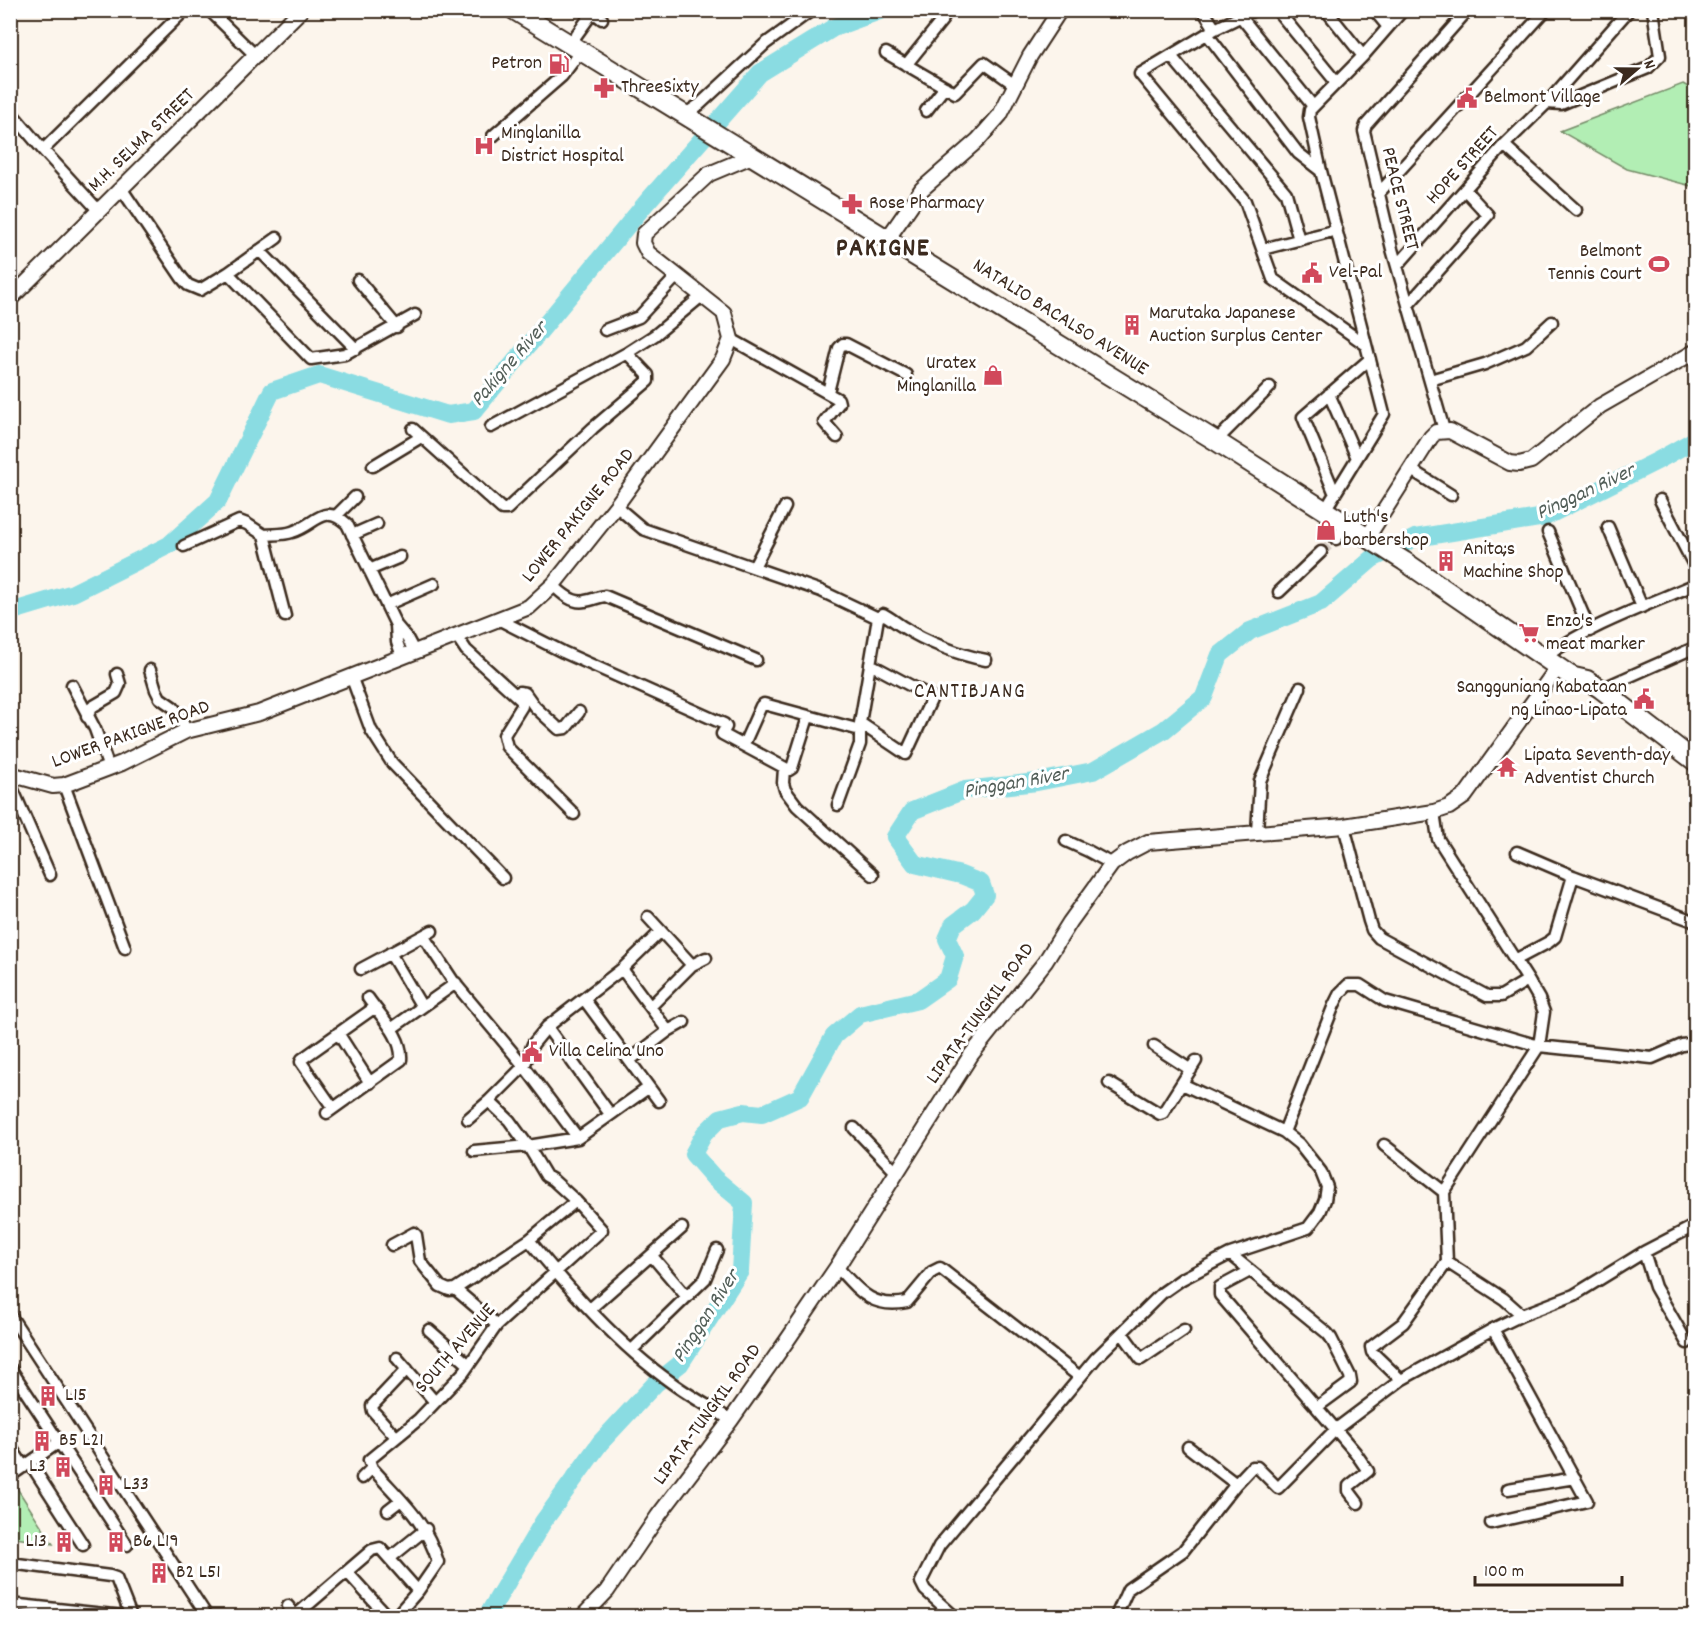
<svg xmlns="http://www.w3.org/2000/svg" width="1706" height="1627" font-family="Dekko,sans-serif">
  <rect width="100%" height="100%" fill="#fcf5ec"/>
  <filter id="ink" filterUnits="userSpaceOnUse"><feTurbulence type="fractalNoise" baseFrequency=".0167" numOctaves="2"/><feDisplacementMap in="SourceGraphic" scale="12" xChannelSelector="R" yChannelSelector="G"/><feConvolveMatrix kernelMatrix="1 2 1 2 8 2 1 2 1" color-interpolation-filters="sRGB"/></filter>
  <g filter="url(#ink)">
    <path fill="#b2eeb4" stroke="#768c69" stroke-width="1.5" d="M 1683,84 L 1695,91 L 1695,187 L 1627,169 L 1560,131 Z
      M 13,1482 L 53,1544 L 16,1538 L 11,1529 L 11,1484 Z"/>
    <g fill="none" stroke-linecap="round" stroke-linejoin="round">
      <path stroke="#8adce2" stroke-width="18" d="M 10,612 L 73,593 L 169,545 L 218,501 L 272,391 L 319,375 L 448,415 L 474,411 L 646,203 L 760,73 L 833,28 L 882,10
        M 487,1616 L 543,1522 L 600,1443 L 655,1384 L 680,1364 L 740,1271 L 744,1203 L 714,1178 L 693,1154 L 704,1134 L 720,1118 L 743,1112 L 762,1114 L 800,1097 L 834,1036 L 860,1014 L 918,1000 L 948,979 L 955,956 L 947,939 L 953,925 L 973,910 L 985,895 L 981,883 L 961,875 L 915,864 L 895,837 L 912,811 L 965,790 L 1037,782 L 1093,771 L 1164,730 L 1204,697 L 1220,655 L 1250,631 L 1321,603 L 1372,559 L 1415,538 L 1545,517 L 1657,461 L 1696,439"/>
      <path stroke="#d5ccc3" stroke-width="10" stroke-dasharray="10 5" stroke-linecap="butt" d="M 1321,552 L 1336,539"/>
      <g stroke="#3b2a1e" stroke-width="15">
        <path id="minor" d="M 209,10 L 257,57
          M 1203,10 L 1215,29
          M 1254,10 L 1215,29 L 1140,74 L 1245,201 L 1273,279 L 1366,345
          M 1277,10 L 1336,82
          M 1326,10 L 1363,56
          M 1374,10 L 1388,27
          M 1241,17 L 1313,106
          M 1207,34 L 1298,153 L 1321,171
          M 569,45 L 593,12 L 602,19
          M 886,53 L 955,93 L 984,63 L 1015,85
          M 1171,56 L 1286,193 L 1299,240
          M 906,65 L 943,19
          M 1547,103 L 1561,104 L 1648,68 L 1660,56 L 1653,10
          M 10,111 L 43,150 L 99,211
          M 926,111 L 945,87
          M 684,115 L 699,105 L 765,44 L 812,10
          M 493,136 L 562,76 L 580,52
          M 1504,145 L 1576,210
          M 43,150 L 185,10
          M 121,188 L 182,278 L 188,285 L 200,290 L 228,273 L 277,238
          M 1378,194 L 1546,10
          M 1263,249 L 1337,230
          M 260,251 L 356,349
          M 1397,266 L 1504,145 L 1547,103 L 1629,10
          M 228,273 L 311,359 L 345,354 L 415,315
          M 358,280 L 397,327
          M 1408,305 L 1488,215 L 1465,190
          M 605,330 L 639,317 L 677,276
          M 731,339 L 838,399 L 839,403 L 824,422 L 837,437
          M 1430,380 L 1485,364 L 1526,346 L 1552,322
          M 828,392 L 839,348 L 843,344 L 846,344 L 906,375
          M 1329,394 L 1357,458
          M 491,427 L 627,353 L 655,335 L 703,295
          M 413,429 L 502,509 L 507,509 L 593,428 L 648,381 L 648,375 L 627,353
          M 1444,430 L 1392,249 L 1364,131 L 1366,125 L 1468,10
          M 1216,441 L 1270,387
          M 373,466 L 421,437
          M 1410,469 L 1451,495
          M 1335,494 L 1303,417 L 1370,359
          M 1660,500 L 1696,569
          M 616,506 L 643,529 L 821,591 L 878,618
          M 1325,510 L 1384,414 L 1321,171 L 1309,117 L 1310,110 L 1363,56 L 1403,10
          M 337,515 L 355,497
          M 1608,527 L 1642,607
          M 1548,532 L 1590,631
          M 352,535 L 377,524
          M 1336,539 L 1346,524
          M 184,546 L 239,521 L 247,524 L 264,535
          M 754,567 L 785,507
          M 369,570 L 400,557
          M 553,585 C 561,593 573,604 585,601 C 592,600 598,597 605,596 L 756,660
          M 1279,592 L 1321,552
          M 386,605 L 434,584
          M 285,616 L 264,535 C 273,534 284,535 292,532 C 316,525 323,502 347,524 L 396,625
          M 878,618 L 883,614 C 891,618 896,623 903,627 C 924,641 962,656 986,660
          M 498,619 L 563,652 L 724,724 L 726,727 L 722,734 L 789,770 L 792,768 L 808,717
          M 456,635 L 466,650 L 522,701 L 522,706 L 504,735 L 507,747 L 574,814
          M 402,656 L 397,642 L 396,625 L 407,638 L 414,651
          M 1545,657 C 1590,625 1645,606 1696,584
          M 150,670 L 156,690 L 160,698 L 173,707 L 181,718 L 186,731
          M 351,676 L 371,730 L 392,763 L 503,878
          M 72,685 L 95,729 L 109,768
          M 1601,689 L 1696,647
          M 519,692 L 525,693 L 535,707 L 559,729 L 566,728 L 579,712
          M 87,717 L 92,707 L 116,693 L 120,684 L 117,674
          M 860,723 L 906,754 L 931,700 L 930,696 L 870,664
          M 744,744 L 761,706 L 764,704 L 860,730
          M 784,768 L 783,783 L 785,790 L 797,806 L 873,875
          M 10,783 L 50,875
          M 64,785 L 125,948
          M 838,805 L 860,744 L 860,723 L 878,618
          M 1434,812 L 1438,839 L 1528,980 L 1539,999 L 1544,1012 L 1539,1046 L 1444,1192 L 1447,1262 L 1504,1299 L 1522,1315
          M 1344,826 L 1369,921 L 1372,930 L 1379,938 L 1487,996 L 1501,996 L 1528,980
          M 1257,832 L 1260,781 L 1300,688
          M 1066,841 L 1088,851 L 1112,864
          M 1517,852 L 1573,876 L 1696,922
          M 648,917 L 692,965
          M 424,937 L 453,981 L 524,1066 L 578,1138
          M 390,953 L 422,1007
          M 1515,960 L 1549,942 L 1555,937 L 1573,876
          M 361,969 L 432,931
          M 622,969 L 668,1031
          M 584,999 L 659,1101
          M 651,1006 L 692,965 L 706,958
          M 547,1027 L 610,1114
          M 391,1029 L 456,983
          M 338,1033 L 370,1083
          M 1154,1046 L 1191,1070
          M 630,1060 L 668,1031 L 684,1022
          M 1109,1083 L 1160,1114 L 1163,1113 L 1196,1061
          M 333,1108 L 301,1062 L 302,1059 L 374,1008
          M 327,1113 L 401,1060 C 403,1036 380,1016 368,998
          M 468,1119 L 489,1101 L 524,1066 L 533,1044 L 547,1027 L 622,969 L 660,932
          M 854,1128 L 897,1173
          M 1284,1132 L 1334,1005 L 1340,993 L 1348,985 L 1360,985 L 1385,1001 L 1539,1046 L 1652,1058 L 1682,1045 L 1696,1043
          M 1384,1145 L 1444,1192
          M 474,1151 L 528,1146 L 578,1138 L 648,1088
          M 529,1240 C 571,1291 618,1345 672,1383 C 691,1397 712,1408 731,1420
          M 392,1245 L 414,1233 L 416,1235 L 420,1261 L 440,1286 L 449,1290 L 455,1289 L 529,1240 L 576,1201
          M 1644,1252 L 1655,1287 L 1687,1343
          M 1230,1254 L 1327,1333 L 1331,1338 L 1350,1376 L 1351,1382 L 1317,1407
          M 652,1256 L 687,1297
          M 837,1267 C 859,1291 872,1309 907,1302 L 932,1272 L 940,1268 L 1076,1374
          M 1250,1271 L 1220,1287 L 1220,1295 L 1355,1452 L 1368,1471 L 1349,1486 L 1349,1491 L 1358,1503
          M 455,1289 L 497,1325
          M 590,1309 L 682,1228
          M 10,1315 L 207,1616
          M 429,1330 L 469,1365
          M 1122,1333 L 1141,1359 L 1184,1330
          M 632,1350 L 705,1279 L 717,1250
          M 397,1358 L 435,1402
          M 10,1368 L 127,1545
          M 1401,1380 L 1372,1352 L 1371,1347 L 1403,1323 L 1447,1262
          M 396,1437 L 373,1411 L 372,1406 L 407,1369
          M 10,1446 L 24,1467
          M 1188,1447 L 1236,1484
          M 30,1463 L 83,1545
          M 10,1476 L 58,1443
          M 362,1478 L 372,1468
          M 1508,1489 L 1575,1478
          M 388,1510 L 401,1500
          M 1491,1523 L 1587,1501 L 1493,1329
          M 390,1558 L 426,1529
          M 10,1563 L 110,1576 L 116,1578 L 131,1616
          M 347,1572 L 387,1616
          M 10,1604 L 123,1616
          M 288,1606 L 295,1616 L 372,1550 L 380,1548 L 418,1591
          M 396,1616 L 418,1591 L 438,1562 C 425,1519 401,1501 372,1468 L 369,1460 L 419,1419 L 464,1372 L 497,1325 L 602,1230 L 576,1201 L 553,1180 L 546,1176 L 528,1146 L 509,1120 L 489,1101
          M 954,1616 L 925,1590 L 921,1582 L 939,1546 L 1096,1358 L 1162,1293 L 1182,1279 L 1230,1254 L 1308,1228 L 1320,1212 L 1325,1200 L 1327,1187 L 1321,1172 L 1299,1144 L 1284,1132 L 1182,1084
          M 1116,1616 L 1128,1589 L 1183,1551 L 1236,1484 L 1252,1467 L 1257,1467 L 1278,1488 L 1336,1429 L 1401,1380 L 1493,1329 L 1522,1315 L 1574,1295 L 1644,1252 L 1696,1225"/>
      </g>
      <g stroke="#3b2a1e" stroke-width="18">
        <path id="tertiary" d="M 888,238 L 922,189 L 978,140 L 1000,115 L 1030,56 L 1060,10
          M 10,299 L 301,10
          M 1367,538 L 1431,437 L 1436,432 L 1450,431 L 1510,463 L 1519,464 L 1531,461 L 1600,406 L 1696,351
          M 10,774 L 53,786 L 64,785 L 122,763 L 186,731 L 259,713 L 529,607 L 553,585 L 616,506 L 723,359 L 731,339 L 724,313 L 648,253 L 643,243 L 644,234 L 709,174 L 752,156
          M 583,1616 L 607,1591 L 658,1516 L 731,1420 L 788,1339 L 837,1267 L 971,1055 L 1045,962 L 1070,922 L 1112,864 L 1127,853 L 1148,842 L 1344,826 L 1434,812 L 1449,807 L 1465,796 L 1558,667"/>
      </g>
      <g stroke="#3b2a1e" stroke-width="22">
        <path id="trunk" d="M 514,10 L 1216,441 L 1404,561 L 1568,674 L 1574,677 L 1587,680 L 1601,689 L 1696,762"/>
      </g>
      <use href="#minor" stroke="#fff" stroke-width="10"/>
      <use href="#tertiary" stroke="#fff" stroke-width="14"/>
      <use href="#trunk" stroke="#fff" stroke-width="18"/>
    </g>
  </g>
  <defs>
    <g id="fuel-bare" transform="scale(1.62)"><path d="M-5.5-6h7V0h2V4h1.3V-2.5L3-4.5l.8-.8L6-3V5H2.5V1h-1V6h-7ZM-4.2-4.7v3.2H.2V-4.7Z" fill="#d1495b" stroke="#fff" stroke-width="2.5" paint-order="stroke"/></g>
    <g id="pharmacy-bare" transform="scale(1.62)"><path d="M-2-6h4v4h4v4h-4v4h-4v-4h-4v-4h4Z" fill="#d1495b" stroke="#fff" stroke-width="2.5" paint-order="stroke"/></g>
    <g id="civic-bare" transform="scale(1.62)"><path d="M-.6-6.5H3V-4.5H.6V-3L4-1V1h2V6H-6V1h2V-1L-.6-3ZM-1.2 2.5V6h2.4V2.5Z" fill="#d1495b" stroke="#fff" stroke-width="2.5" paint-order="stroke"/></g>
    <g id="hospital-bare" transform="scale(1.62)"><path d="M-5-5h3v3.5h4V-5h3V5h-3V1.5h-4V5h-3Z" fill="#d1495b" stroke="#fff" stroke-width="2.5" paint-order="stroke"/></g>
    <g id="stadium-bare" transform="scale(1.62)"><path d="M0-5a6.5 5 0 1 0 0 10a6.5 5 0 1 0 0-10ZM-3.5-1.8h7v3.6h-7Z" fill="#d1495b" stroke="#fff" stroke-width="2.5" paint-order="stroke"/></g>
    <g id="building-bare" transform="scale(1.62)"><path d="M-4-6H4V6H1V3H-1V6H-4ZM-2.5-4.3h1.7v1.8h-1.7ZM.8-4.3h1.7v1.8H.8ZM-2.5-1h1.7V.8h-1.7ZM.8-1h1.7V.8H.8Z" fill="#d1495b" stroke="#fff" stroke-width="2.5" paint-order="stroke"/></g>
    <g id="shop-bare" transform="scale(1.62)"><path d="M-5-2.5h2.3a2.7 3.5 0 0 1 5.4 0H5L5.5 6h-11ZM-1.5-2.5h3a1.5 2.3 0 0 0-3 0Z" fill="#d1495b" stroke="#fff" stroke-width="2.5" paint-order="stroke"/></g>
    <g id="supermarket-bare" transform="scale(1.62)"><path d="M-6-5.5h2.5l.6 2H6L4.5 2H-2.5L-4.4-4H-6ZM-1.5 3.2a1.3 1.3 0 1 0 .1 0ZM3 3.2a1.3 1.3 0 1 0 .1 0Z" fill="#d1495b" stroke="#fff" stroke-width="2.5" paint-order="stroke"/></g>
    <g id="temple-bare" transform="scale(1.62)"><path d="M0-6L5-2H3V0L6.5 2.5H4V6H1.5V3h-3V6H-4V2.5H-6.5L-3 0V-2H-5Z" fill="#d1495b" stroke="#fff" stroke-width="2.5" paint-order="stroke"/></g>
  </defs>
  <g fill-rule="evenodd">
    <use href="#fuel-bare" x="559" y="64"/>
    <use href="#pharmacy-bare" x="604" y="88"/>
    <use href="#civic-bare" x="1467" y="98"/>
    <use href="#hospital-bare" x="484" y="146"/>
    <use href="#pharmacy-bare" x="852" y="204"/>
    <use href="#stadium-bare" x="1659" y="264"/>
    <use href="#civic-bare" x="1312" y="273"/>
    <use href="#building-bare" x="1132" y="325"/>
    <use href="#shop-bare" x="993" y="375"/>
    <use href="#shop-bare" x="1326" y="530"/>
    <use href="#building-bare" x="1446" y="561"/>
    <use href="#supermarket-bare" x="1529" y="633"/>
    <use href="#civic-bare" x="1644" y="699"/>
    <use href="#temple-bare" x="1507" y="767"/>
    <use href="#civic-bare" x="532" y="1052"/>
    <use href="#building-bare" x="48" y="1396"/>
    <use href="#building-bare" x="42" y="1441"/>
    <use href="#building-bare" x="63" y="1467"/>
    <use href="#building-bare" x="106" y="1485"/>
    <use href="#building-bare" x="64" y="1542"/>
    <use href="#building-bare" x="116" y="1542"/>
    <use href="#building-bare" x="159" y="1573"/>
  </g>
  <g text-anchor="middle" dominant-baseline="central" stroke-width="6" stroke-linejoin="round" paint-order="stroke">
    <g font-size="20" fill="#3b2a1e" stroke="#fff" text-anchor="start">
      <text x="542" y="64" text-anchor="end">Petron</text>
      <text x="621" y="88">ThreeSixty</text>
      <text x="1484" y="98">Belmont Village</text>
      <text x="501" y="134">Minglanilla<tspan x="501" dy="23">District Hospital</tspan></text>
      <text x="869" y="204">Rose Pharmacy</text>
      <text x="1642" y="252" text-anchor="end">Belmont<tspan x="1642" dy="23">Tennis Court</tspan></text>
      <text x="1329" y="273">Vel-Pal</text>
      <text x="1149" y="314">Marutaka Japanese<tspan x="1149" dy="23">Auction Surplus Center</tspan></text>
      <text x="976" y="364" text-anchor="end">Uratex<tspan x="976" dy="23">Minglanilla</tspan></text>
      <text x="1343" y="518">Luth's<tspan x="1343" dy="23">barbershop</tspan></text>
      <text x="1463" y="550">Anita;s<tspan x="1463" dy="23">Machine Shop</tspan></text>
      <text x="1546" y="622">Enzo's<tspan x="1546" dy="23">meat marker</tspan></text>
      <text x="1627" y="688" text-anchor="end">Sangguniang Kabataan<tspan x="1627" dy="23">ng Linao-Lipata</tspan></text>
      <text x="1524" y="756">Lipata Seventh-day<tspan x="1524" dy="23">Adventist Church</tspan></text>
      <text x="549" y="1052">Villa Celina Uno</text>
      <text x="65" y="1396">L15</text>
      <text x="59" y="1441">B5 L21</text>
      <text x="46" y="1467" text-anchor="end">L3</text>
      <text x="123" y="1485">L33</text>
      <text x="47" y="1542" text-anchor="end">L13</text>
      <text x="133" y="1542">B6 L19</text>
      <text x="176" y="1573">B2 L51</text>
    </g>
    <g font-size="20" fill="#3b2a1e" stroke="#fff">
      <text transform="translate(142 141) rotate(-44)">M.H. SELMA STREET</text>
      <text transform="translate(1463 166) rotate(-48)">HOPE STREET</text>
      <text transform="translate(1399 199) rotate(76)">PEACE STREET</text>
      <text transform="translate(1060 318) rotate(32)">NATALIO BACALSO AVENUE</text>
      <text transform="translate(579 516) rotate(-51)">LOWER PAKIGNE ROAD</text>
      <text transform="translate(131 735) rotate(-20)">LOWER PAKIGNE ROAD</text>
      <text transform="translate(981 1014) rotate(-54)">LIPATA-TUNGKIL ROAD</text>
      <text transform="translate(456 1349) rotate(-49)">SOUTH AVENUE</text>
      <text transform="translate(708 1415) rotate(-54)">LIPATA-TUNGKIL ROAD</text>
    </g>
    <g font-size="21" font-style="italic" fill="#535f59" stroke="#fff">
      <text transform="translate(510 365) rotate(-49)">Pakigne River</text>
      <text transform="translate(1586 493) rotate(-25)">Pinggan River</text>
      <text transform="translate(1016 784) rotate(-10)">Pinggan River</text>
      <text transform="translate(707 1317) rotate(-57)">Pinggan River</text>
    </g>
    <g font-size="21" letter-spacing="1.5" fill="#3b2a1e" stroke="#fff">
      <text x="970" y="693">CANTIBJANG</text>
    </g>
    <g font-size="26" font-weight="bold" letter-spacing="1.5" fill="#3b2a1e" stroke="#fff">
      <text x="883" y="249">PAKIGNE</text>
    </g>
  </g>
  <rect width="1706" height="1627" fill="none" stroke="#fff" stroke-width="36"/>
  <rect x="18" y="18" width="1670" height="1591" fill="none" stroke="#3b2a1e" stroke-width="2" filter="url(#ink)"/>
  <g transform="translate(1637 69) rotate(70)" stroke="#ffffff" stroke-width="4.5" paint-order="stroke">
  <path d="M0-4.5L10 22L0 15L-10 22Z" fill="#3b2a1e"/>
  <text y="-9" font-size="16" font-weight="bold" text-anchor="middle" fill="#3b2a1e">N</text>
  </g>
  <path d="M1475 1576v9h147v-9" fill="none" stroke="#3b2a1e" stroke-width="3"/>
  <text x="1484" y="1576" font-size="18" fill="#3b2a1e" stroke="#ffffff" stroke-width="4.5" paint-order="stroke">100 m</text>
</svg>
